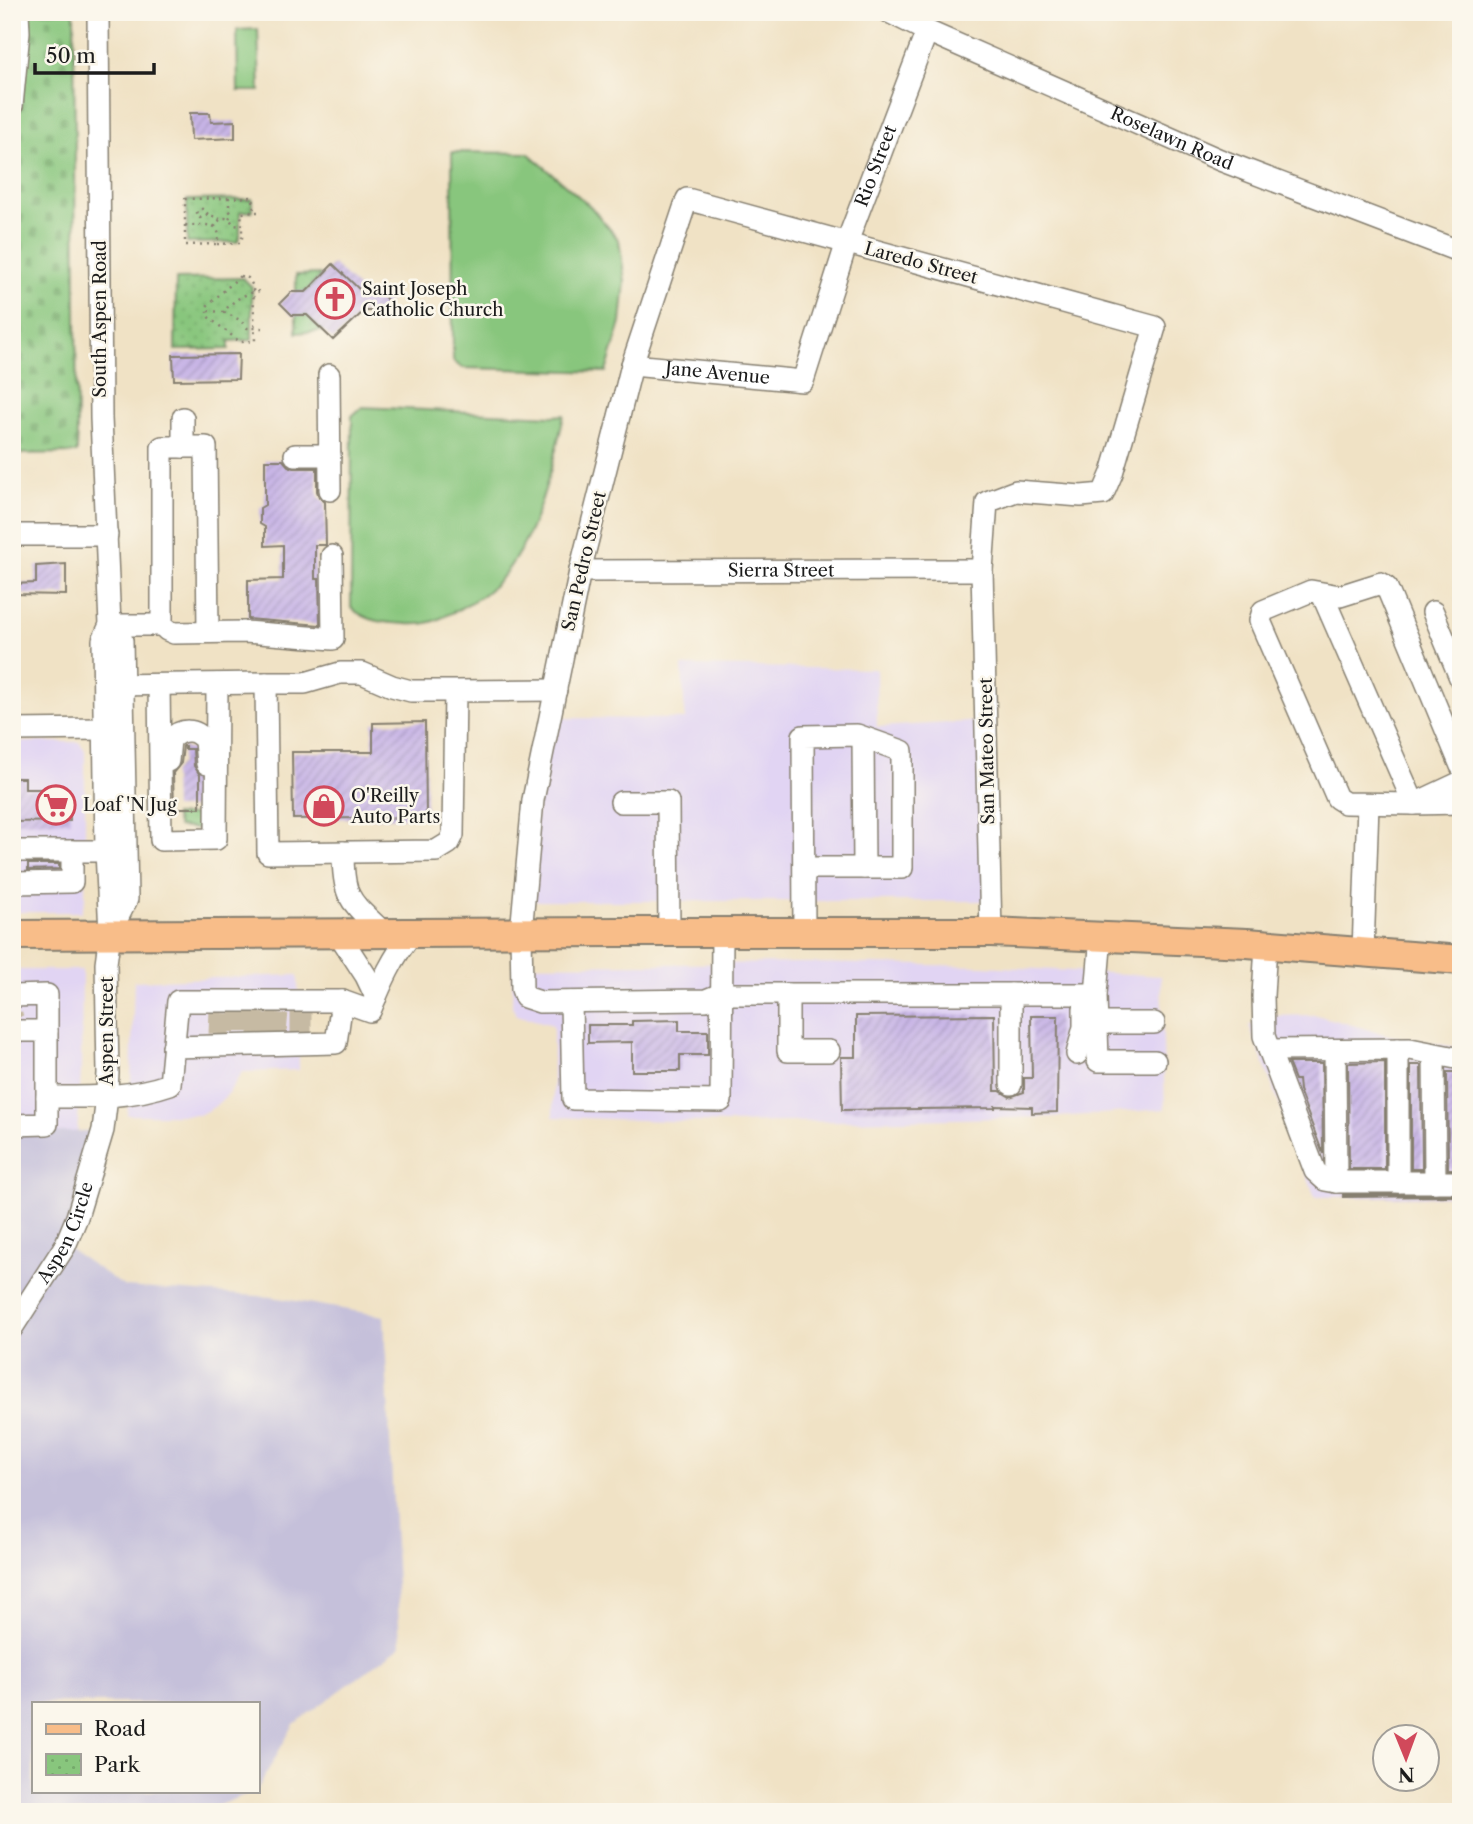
<svg xmlns="http://www.w3.org/2000/svg" width="1473" height="1824" font-family="'Libre Caslon Text',serif">
  <defs>
    <pattern id="cemetery-stones" width="16" height="16" patternUnits="userSpaceOnUse" patternTransform="scale(1.75)"><rect width="16" height="16" fill="#88c67d"/><path d="M2 7V4a2 2 0 0 1 4 0v3zM10 15v-3a2 2 0 0 1 4 0v3z" fill="#75aa6b"/></pattern>
    <pattern id="park-dots" width="8" height="8" patternUnits="userSpaceOnUse" patternTransform="scale(1.75)"><rect width="8" height="8" fill="#88c67d"/><path d="M2 2h.1M6 6h.1" fill="none" stroke="#75aa6b" stroke-width="1.8" stroke-linecap="round"/></pattern>
    <pattern id="building-hatch" width="6" height="6" patternUnits="userSpaceOnUse" patternTransform="scale(1.75)"><rect width="6" height="6" fill="#c7b4e6"/><path d="M-1 1l2-2M0 6l6-6M5 7l2-2" fill="none" stroke="#aa9ac5"/></pattern>
  </defs>
  <rect width="100%" height="100%" fill="#fbf7ec"/>
  <filter id="ink" filterUnits="userSpaceOnUse"><feTurbulence type="fractalNoise" baseFrequency=".0143" numOctaves="2"/><feDisplacementMap in="SourceGraphic" scale="14" xChannelSelector="R" yChannelSelector="G"/><feConvolveMatrix kernelMatrix="1 2 1 2 8 2 1 2 1" color-interpolation-filters="sRGB"/></filter>
  <filter id="wash" filterUnits="userSpaceOnUse"><feTurbulence type="fractalNoise" baseFrequency=".00686" numOctaves="4" result="noise"/><feDisplacementMap in="SourceGraphic" scale="28" xChannelSelector="R" yChannelSelector="G"/><feGaussianBlur stdDeviation="1.57" result="paint"/><feColorMatrix in="noise" values="0 0 0 0 0 0 0 0 0 0 0 0 0 0 0 0 0 1.4 0 .05"/><feComposite in="paint" operator="in"/></filter>
  <g filter="url(#wash)">
    <rect width="100%" height="100%" fill="#f0e2c5"/>
    <path fill="#e1d4f3" d="M 682,666 L 876,669 L 877,727 L 986,721 L 990,901 L 524,901 L 550,718 L 685,719 Z
      M 12,742 L 79,742 L 85,750 L 85,900 L 81,912 L 12,912 Z
      M 808,963 L 983,966 L 1161,976 L 1165,1109 L 1058,1117 L 726,1123 L 553,1117 L 553,1025 L 516,1015 L 512,1006 L 513,965 Z
      M 12,970 L 82,970 L 81,1071 L 77,1134 L 12,1137 Z
      M 298,975 L 299,1070 L 242,1072 L 227,1095 L 214,1107 L 199,1115 L 127,1115 L 131,1079 L 134,981 Z
      M 1316,1015 L 1388,1035 L 1461,1048 L 1461,1196 L 1315,1197 L 1249,1025 L 1272,1026 L 1272,1016 Z"/>
    <path fill="#c5c0da" d="M 103,1130 L 65,1246 L 125,1287 L 272,1297 L 384,1316 L 400,1647 L 294,1724 L 257,1790 L 257,1703 L 33,1703 L 33,1791 L 255,1791 L 201,1812 L 12,1812 L 12,1135 Z"/>
    <path fill="#88c67d" stroke="#52714c" stroke-width="2" d="M 258,29 L 260,91 L 238,91 L 237,30 Z
      M 452,152 L 528,153 L 591,207 L 619,240 L 625,281 L 621,323 L 606,372 L 462,368 L 453,361 Z
      M 362,407 L 553,416 L 564,415 C 551,472 533,557 484,594 C 477,600 468,603 461,608 C 440,619 430,626 406,624 C 385,623 368,622 351,608 L 352,416 Z
      M 174,815 L 203,815 L 199,829 L 178,827 Z"/>
    <path fill="url(#cemetery-stones)" stroke="#52714c" stroke-width="2" d="M 12,12 L 74,12 L 77,453 L 12,454 Z"/>
    <path fill="url(#park-dots)" stroke="#52714c" stroke-width="2" d="M 252,199 L 252,211 L 240,212 L 240,237 L 237,242 L 187,243 L 187,200 Z
      M 320,274 L 321,276 L 306,292 L 296,292 L 296,275 Z
      M 243,278 L 252,287 L 252,340 L 229,341 L 229,349 L 175,350 L 176,279 Z
      M 296,315 L 307,315 L 322,331 L 296,333 Z"/>
    <g id="blocks">
      <path fill="url(#building-hatch)" d="M 190,113 L 210,113 L 211,122 L 235,121 L 235,138 L 191,140 Z
        M 333,264 L 362,292 L 381,292 L 389,303 L 381,311 L 364,311 L 333,340 L 307,315 L 292,315 L 280,303 L 291,292 L 306,292 Z
        M 239,354 L 238,379 L 174,380 L 173,355 Z
        M 265,460 L 283,460 L 288,466 L 294,468 L 317,468 L 317,491 L 319,497 L 325,502 L 326,545 L 315,545 L 315,579 L 319,579 L 320,625 L 248,619 L 248,580 L 283,579 L 283,545 L 265,546 L 265,527 L 260,524 L 260,508 L 265,505 Z
        M 66,564 L 66,595 L 12,594 L 12,584 L 36,583 L 36,566 Z
        M 425,722 L 426,817 L 293,819 L 292,752 L 373,752 L 373,723 Z
        M 183,746 L 185,746 L 185,749 L 193,749 L 194,766 L 200,775 L 200,808 L 174,808 L 173,773 L 181,763 Z
        M 12,778 L 25,778 L 25,789 L 69,789 L 70,821 L 12,822 Z
        M 28,864 L 59,864 L 59,869 L 28,870 Z
        M 994,1015 L 995,1091 L 1000,1091 L 1010,1097 L 1024,1092 L 1024,1078 L 1032,1078 L 1031,1016 L 1058,1016 L 1057,1112 L 1032,1113 L 1032,1107 L 995,1106 L 995,1108 L 842,1110 L 841,1057 L 856,1057 L 856,1016 Z
        M 679,1020 L 679,1031 L 708,1031 L 708,1055 L 680,1055 L 680,1071 L 632,1071 L 632,1042 L 588,1043 L 588,1025 L 632,1025 L 632,1021 Z
        M 1385,1062 L 1385,1169 L 1349,1169 L 1348,1063 Z
        M 1288,1063 L 1322,1063 L 1323,1154 L 1299,1090 L 1298,1080 L 1295,1080 Z
        M 1411,1065 L 1421,1065 L 1422,1169 L 1411,1169 Z
        M 1447,1072 L 1461,1072 L 1461,1169 L 1448,1169 Z
        M 1343,1195 L 1461,1195 L 1461,1196 L 1343,1197 Z"/>
    </g>
  </g>
  <g filter="url(#ink)">
    <use href="#blocks" fill-opacity="0" stroke="#867f70" stroke-width="2"/>
    <g fill="none" stroke-linecap="round" stroke-linejoin="round">
      <path stroke="#c6baa3" stroke-width="21" stroke-dasharray="21 10" stroke-linecap="butt" d="M 239,1011 L 239,1034
        M 12,1016 L 14,1020
        M 219,1034 L 220,1010
        M 259,1034 L 260,1011
        M 276,1034 L 278,1011
        M 301,1034 L 301,1011"/>
      <g stroke="#867f70" stroke-width="24">
        <g id="minor">
          <path id="s1" d="M 889,12 L 927,31 L 1220,160 L 1461,252"/>
          <path d="M 12,106 L 19,32 L 18,12"/>
          <path id="s2" d="M 632,365 L 803,381 L 847,242 L 927,31"/>
          <path d="M 329,375 L 330,490"/>
          <path d="M 183,418 L 183,447"/>
          <path d="M 295,455 L 330,455"/>
          <path d="M 12,535 L 107,535"/>
          <path id="s3" d="M 580,571 L 982,570"/>
          <path d="M 1322,594 L 1414,804 L 1461,803"/>
          <path d="M 1433,612 L 1461,680"/>
          <path d="M 110,625 L 122,640 L 127,899 L 111,931"/>
          <path d="M 110,625 L 162,625"/>
          <path d="M 208,632 L 206,447 L 162,447 L 162,625 L 167,630 L 174,633 L 245,632 L 333,639 L 332,556"/>
          <path d="M 110,685 L 266,683"/>
          <path d="M 159,685 L 161,840 L 216,839 L 217,684"/>
          <path d="M 455,691 L 411,691 L 392,686 L 362,673 L 340,673 L 305,683 L 266,683 L 268,853 L 436,851 L 449,843 L 453,835 L 455,691 L 556,690"/>
          <path d="M 12,730 L 103,729"/>
          <path d="M 863,738 L 864,868"/>
          <path d="M 168,761 L 170,740 C 181,728 196,728 205,741 L 207,764"/>
          <path d="M 1461,766 L 1387,588 L 1381,583 L 1340,596 L 1311,591 L 1263,611 L 1260,621 L 1337,798 L 1345,803 L 1414,804 L 1461,782"/>
          <path d="M 621,802 L 668,802 L 669,932"/>
          <path d="M 12,851 L 106,851"/>
          <path d="M 343,852 C 343,901 351,901 385,934"/>
          <path d="M 804,868 L 902,868 L 902,751 L 857,735 L 803,736 L 804,932"/>
          <path d="M 12,883 L 72,882 L 72,851"/>
          <path d="M 991,932 L 982,570 L 987,502 L 1016,491 L 1081,496 L 1103,494 L 1112,473 L 1155,327 L 687,199 L 632,365 L 580,571 L 533,800 L 521,933 L 522,989 L 525,997 L 540,1002 L 706,1000 L 721,994 L 1096,994 L 1101,936"/>
          <path d="M 338,933 L 366,976 L 376,997"/>
          <path d="M 1266,944 L 1263,996 L 1264,1036 L 1315,1171 L 1325,1180 L 1336,1182 L 1461,1182"/>
          <path d="M 1363,952 L 1368,804"/>
          <path d="M 788,994 L 788,1051 L 829,1051"/>
          <path d="M 1096,994 L 1098,1061 L 1155,1061"/>
          <path d="M 12,996 L 47,995 L 47,1124 L 12,1125"/>
          <path d="M 571,1002 L 573,1099 L 721,1101 L 722,932"/>
          <path d="M 1096,1023 L 1154,1023"/>
          <path d="M 12,1031 L 47,1031"/>
          <path d="M 173,1047 L 336,1043 L 342,1001"/>
          <path d="M 1398,1049 L 1398,1182"/>
          <path d="M 1269,1050 L 1410,1049 L 1461,1059"/>
          <path d="M 1335,1050 L 1336,1182"/>
          <path d="M 1077,1054 L 1084,1027 L 1084,1008"/>
          <path d="M 1434,1054 L 1435,1182"/>
          <path d="M 1011,1084 L 1011,994"/>
          <path d="M 47,1097 C 90,1097 130,1098 170,1084 L 178,1001 L 342,1001 L 370,1011 C 381,984 393,956 412,934"/>
          <path id="s4" d="M 12,1328 L 65,1246 L 77,1217 L 103,1130 L 106,1105 L 108,1073 L 106,963 L 110,933 L 106,851 L 103,640 L 110,625 L 101,418 L 98,12"/>
        </g>
      </g>
      <g stroke="#867f70" stroke-width="32">
        <path id="major" d="M 12,935 L 619,932 L 991,932 L 1247,943 L 1461,960"/>
      </g>
      <path stroke="#867f70" stroke-width="2.5" stroke-dasharray="2 5" stroke-linecap="butt" d="M 208,214 L 201,208 L 197,213 L 200,218 L 208,214 L 220,219
        M 229,218 L 232,214 L 229,210 L 229,198 L 253,197 L 254,212 L 262,212
        M 185,225 L 185,245 L 217,244 L 219,234 L 215,226 C 221,216 228,215 234,225 L 242,226 L 241,213 L 254,212
        M 215,227 C 204,223 196,226 185,225 L 185,199 L 229,198
        M 217,244 L 240,243 L 242,238 L 242,226
        M 240,276 L 248,278 L 253,286 L 255,341 L 240,342 L 207,316 L 207,306 Z
        M 208,311 L 224,312 C 231,301 248,291 262,291
        M 224,312 L 240,320 L 247,328 L 263,328"/>
      <use href="#minor" stroke="#fff" stroke-width="21"/>
      <use href="#major" stroke="#f8bd89" stroke-width="28"/>
    </g>
  </g>
  <defs>
    <g id="church-ring" transform="scale(2.0125)"><circle r="9.5" fill="#fbf7ec" stroke="#d1495b" stroke-width="1.5"/><path d="M-1.2-6h2.4v3.5h3.3v2.4h-3.3V6h-2.4V-.1h-3.3v-2.4h3.3Z" fill="#d1495b"/></g>
    <g id="supermarket-ring" transform="scale(2.0125)"><circle r="9.5" fill="#fbf7ec" stroke="#d1495b" stroke-width="1.5"/><path d="M-6-5.5h2.5l.6 2H6L4.5 2H-2.5L-4.4-4H-6ZM-1.5 3.2a1.3 1.3 0 1 0 .1 0ZM3 3.2a1.3 1.3 0 1 0 .1 0Z" fill="#d1495b"/></g>
    <g id="shop-ring" transform="scale(2.0125)"><circle r="9.5" fill="#fbf7ec" stroke="#d1495b" stroke-width="1.5"/><path d="M-5-2.5h2.3a2.7 3.5 0 0 1 5.4 0H5L5.5 6h-11ZM-1.5-2.5h3a1.5 2.3 0 0 0-3 0Z" fill="#d1495b"/></g>
  </defs>
  <g fill-rule="evenodd">
    <use href="#church-ring" x="335" y="299"/>
    <use href="#supermarket-ring" x="56" y="805"/>
    <use href="#shop-ring" x="324" y="806"/>
  </g>
  <g text-anchor="middle" dominant-baseline="central" stroke-width="5" stroke-linejoin="round" paint-order="stroke">
    <g font-size="18" fill="#1c1c1c" stroke="#fbf7ec">
      <text stroke="none"><textPath href="#s1" startOffset="310">Roselawn Road</textPath></text>
      <text stroke="none"><textPath href="#s2" startOffset="399">Rio Street</textPath></text>
      <text transform="translate(921 263) rotate(15)">Laredo Street</text>
      <text transform="translate(100 319) rotate(-90)">South Aspen Road</text>
      <text stroke="none"><textPath href="#s2" startOffset="86">Jane Avenue</textPath></text>
      <text transform="translate(584 561) rotate(-77)">San Pedro Street</text>
      <text stroke="none"><textPath href="#s3" startOffset="201">Sierra Street</textPath></text>
      <text transform="translate(987 751) rotate(-91)">San Mateo Street</text>
      <text transform="translate(107 1031) rotate(-90)">Aspen Street</text>
      <text stroke="none"><textPath href="#s4" startOffset="110">Aspen Circle</textPath></text>
    </g>
    <g font-size="18" fill="#1c1c1c" stroke="#fbf7ec" text-anchor="start">
      <text x="362" y="289">Saint Joseph<tspan x="362" dy="21">Catholic Church</tspan></text>
      <text x="351" y="796">O'Reilly<tspan x="351" dy="21">Auto Parts</tspan></text>
      <text x="83" y="805">Loaf 'N Jug</text>
    </g>
  </g>
  <rect width="1473" height="1824" fill="none" stroke="#fbf7ec" stroke-width="42"/>
  <rect x="32" y="1702" width="228" height="91" fill="#fbf7ec" stroke="#a29f99" stroke-width="2"/>
  <rect x="46" y="1724" width="35" height="10" fill="#f8bd89" stroke="#a29f99" stroke-width="2"/>
  <text x="94" y="1736" font-size="21" fill="#1c1c1c">Road</text>
  <rect x="46" y="1754" width="35" height="21" fill="url(#park-dots)" stroke="#a29f99" stroke-width="2"/>
  <text x="94" y="1772" font-size="21" fill="#1c1c1c">Park</text>
  <g transform="translate(1406 1758) rotate(179)"><circle r="33" fill="#fbf7ec" stroke="#a29f99" stroke-width="2"/>
  <path d="M0-5L12 26L0 18L-12 26Z" fill="#d1495b"/>
  <text y="-10" font-size="19" font-weight="bold" text-anchor="middle" fill="#1c1c1c">N</text>
  </g>
  <path d="M35 63v10h119v-10" fill="none" stroke="#1c1c1c" stroke-width="3.5"/>
  <text x="46" y="63" font-size="21" fill="#1c1c1c" stroke="#fbf7ec" stroke-width="5" paint-order="stroke">50 m</text>
</svg>
